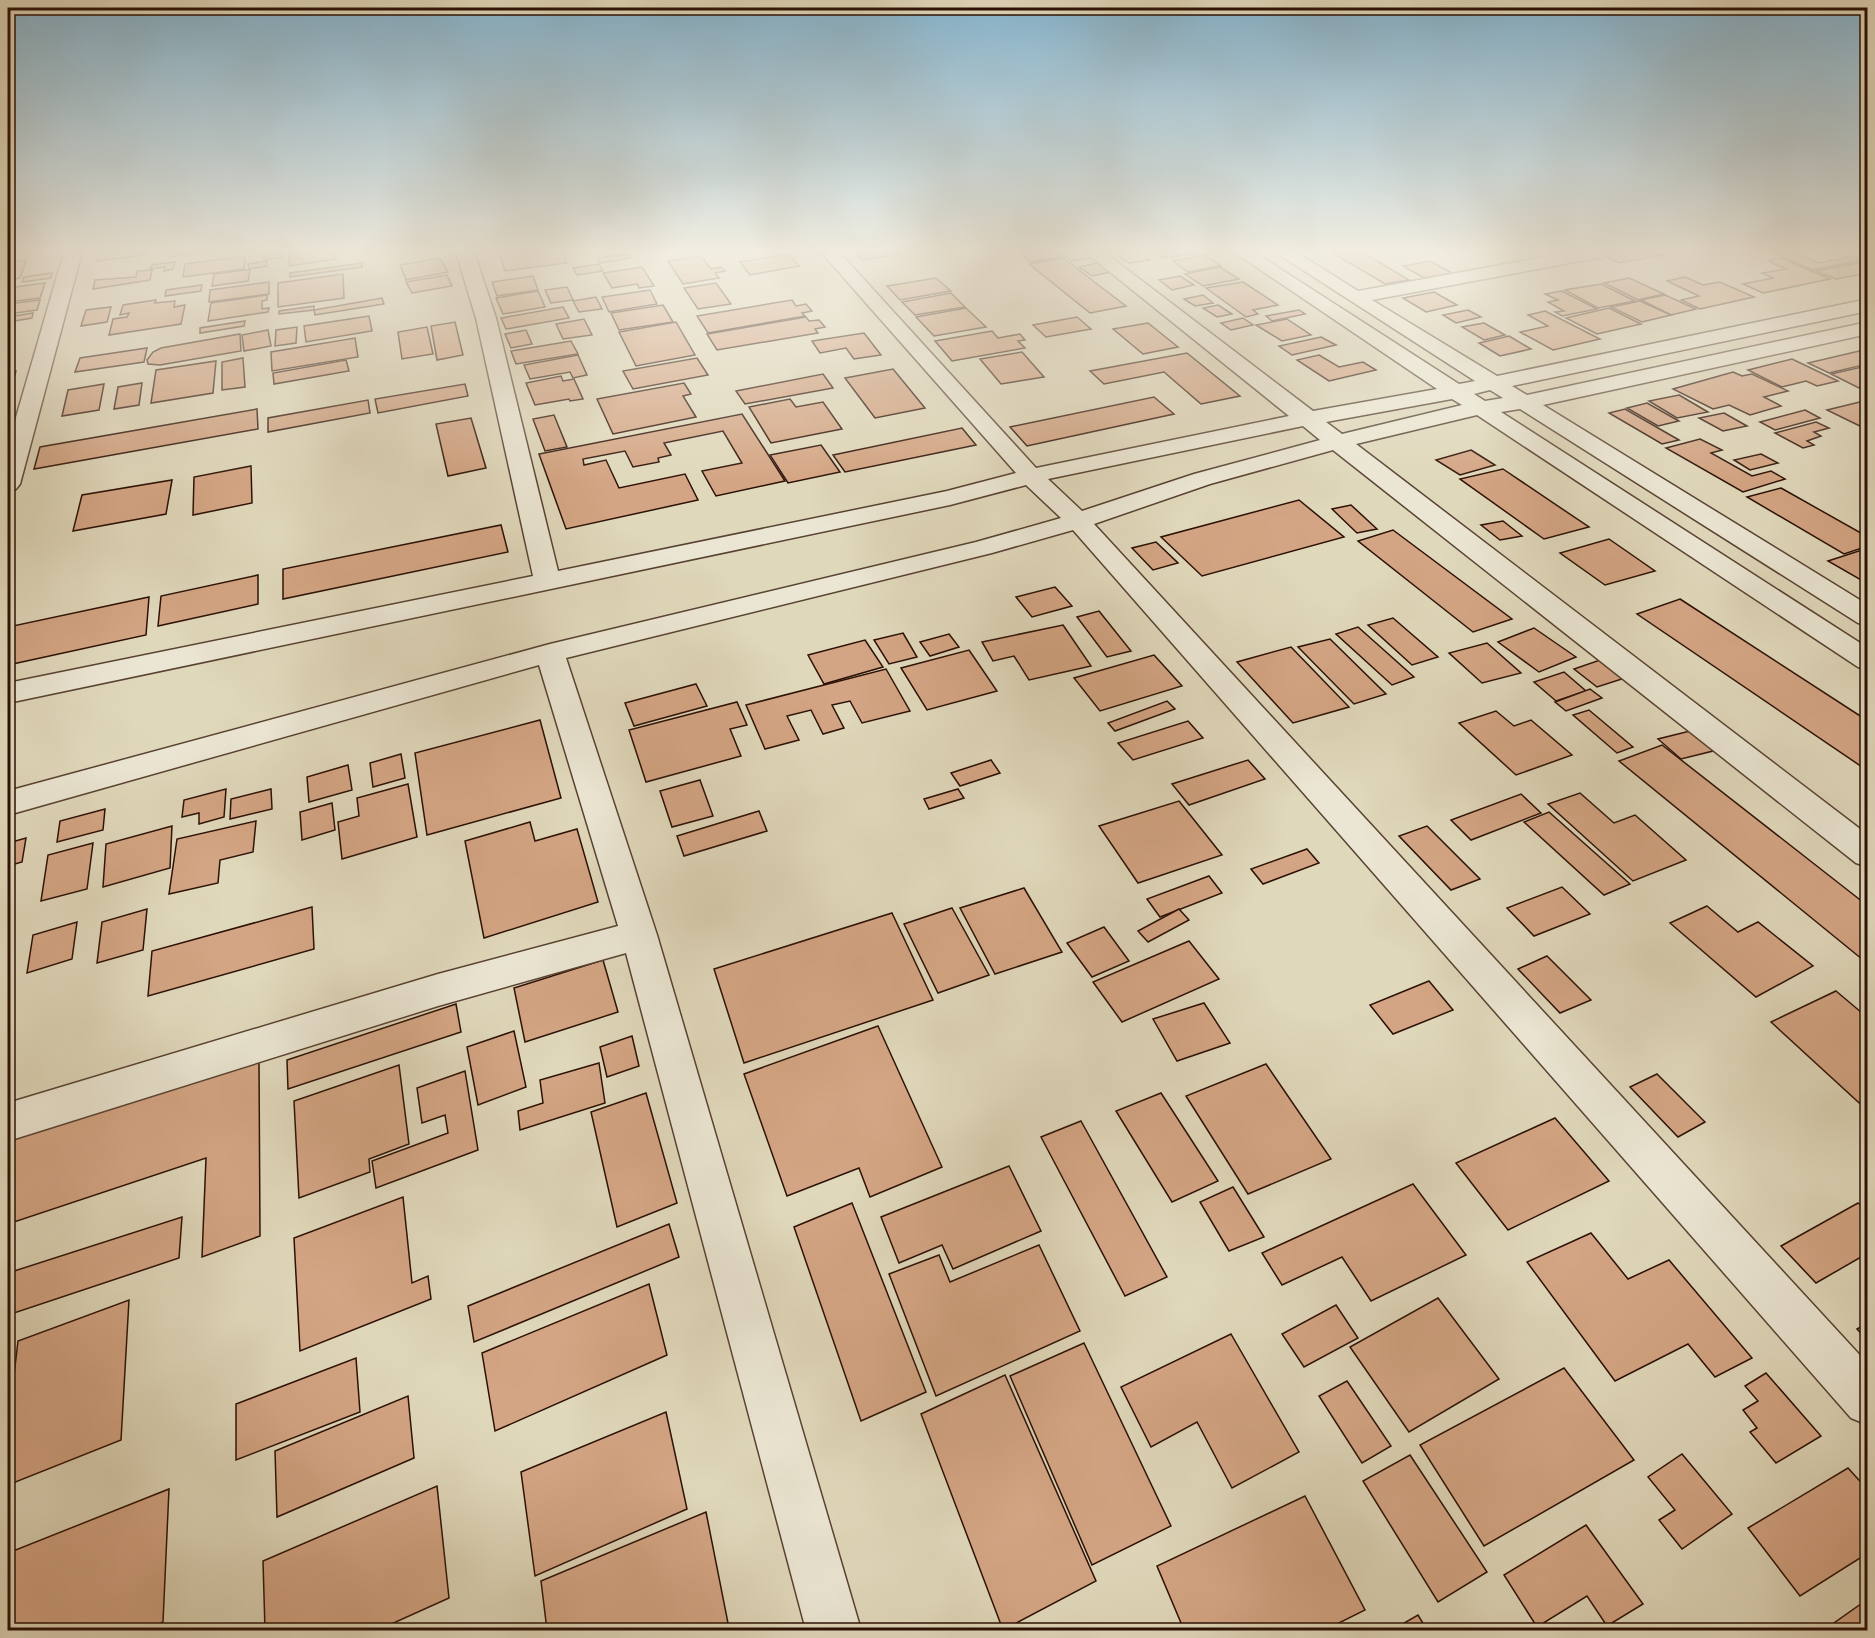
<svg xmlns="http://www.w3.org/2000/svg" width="1875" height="1638" viewBox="0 0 1875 1638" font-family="'Old Standard TT',serif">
<rect width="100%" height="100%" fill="#e0d8bb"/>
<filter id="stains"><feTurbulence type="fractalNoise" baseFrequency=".00333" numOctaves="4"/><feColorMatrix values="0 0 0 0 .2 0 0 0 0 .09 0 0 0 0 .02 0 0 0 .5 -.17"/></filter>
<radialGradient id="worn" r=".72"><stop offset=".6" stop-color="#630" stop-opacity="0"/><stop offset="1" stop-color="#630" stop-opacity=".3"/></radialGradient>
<g fill="#d4a584" stroke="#2b1005" stroke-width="1.5">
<polygon points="99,252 146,252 145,255 96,261"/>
<polygon points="172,252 203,252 171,257"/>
<polygon points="283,252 284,257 264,260 263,253"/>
<polygon points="295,252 334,252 336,259 290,266 288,253"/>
<polygon points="499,252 562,252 567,263 505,271"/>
<polygon points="855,252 897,252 899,254 862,260"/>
<polygon points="1020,252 1057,252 1063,257 1031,262"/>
<polygon points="1060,252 1084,252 1091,258 1072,261"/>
<polygon points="1126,252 1139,252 1150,260 1129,263 1116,254"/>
<polygon points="1156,252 1197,252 1198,253 1163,258"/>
<polygon points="1331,252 1362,252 1409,280 1385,284"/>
<polygon points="1618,252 1657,252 1663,255 1619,263 1603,255"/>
<polygon points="1771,252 1794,252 1819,263 1853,256 1863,260 1813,270"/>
<polygon points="629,254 631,258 600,263 598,258"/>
<polygon points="788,254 799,266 750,275 740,262"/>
<polygon points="1205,255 1221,266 1188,272 1173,261"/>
<polygon points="245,256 244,269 183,277 185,264"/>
<polygon points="701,256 711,269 721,267 725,271 715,273 719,278 683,284 668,261"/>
<polygon points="440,258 448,272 406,280 400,265"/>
<polygon points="1063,258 1126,306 1090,313 1029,264"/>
<polygon points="1781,258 1830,279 1763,293 1743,284 1773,278 1762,273 1786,269 1768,261"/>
<polygon points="26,260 20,278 8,280 8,262"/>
<polygon points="267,261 267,266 249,269 248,264"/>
<polygon points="1430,261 1452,273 1424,278 1403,266"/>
<polygon points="175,262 173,269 164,271 165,267 150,269 152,265"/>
<polygon points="1862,262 1868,264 1868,273 1836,279 1816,271"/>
<polygon points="362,263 362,267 290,277 290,273"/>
<polygon points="1098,263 1111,272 1092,276 1079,267"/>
<polygon points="599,264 603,271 577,275 573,268"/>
<polygon points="642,267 654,286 639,288 637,284 612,288 603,273"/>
<polygon points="1220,267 1239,279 1203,286 1185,274"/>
<polygon points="152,270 150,280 93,289 95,280 136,277 137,271"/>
<polygon points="246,270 250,270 248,281 212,286 214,274"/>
<polygon points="52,273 51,278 22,282 24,277"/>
<polygon points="343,274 344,298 278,307 278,283"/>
<polygon points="447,275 452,286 412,293 406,282"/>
<polygon points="533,276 538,290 497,296 492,282"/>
<polygon points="1180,276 1194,285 1172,290 1159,280"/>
<polygon points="1685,277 1703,285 1720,282 1754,297 1700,309 1681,300 1699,296 1667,281"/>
<polygon points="936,278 951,291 900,300 887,286"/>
<polygon points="1629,278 1664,294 1638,300 1604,283"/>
<polygon points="269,282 269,294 209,302 210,290"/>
<polygon points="1243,282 1278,305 1253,310 1258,314 1246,317 1206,288"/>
<polygon points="45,283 40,298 8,302 8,288"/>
<polygon points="716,283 731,304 698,309 684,288"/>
<polygon points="1601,284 1635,301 1598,308 1565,290"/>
<polygon points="202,285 201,291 165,296 166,290"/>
<polygon points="567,287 573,300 551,303 545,290"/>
<polygon points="650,290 657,304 609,312 602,297"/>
<polygon points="538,291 545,307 503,314 496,298"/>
<polygon points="1562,291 1597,309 1562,316 1555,312 1564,311 1548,302 1558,300 1545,294"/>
<polygon points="1434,292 1457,305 1426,312 1403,298"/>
<polygon points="951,293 965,307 915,315 902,302"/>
<polygon points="267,295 267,300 262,301 262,309 269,308 268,312 208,321 211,303"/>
<polygon points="1203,295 1213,303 1195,306 1184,299"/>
<polygon points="1665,295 1696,309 1671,315 1641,300"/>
<polygon points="596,297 602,309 579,312 573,301"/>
<polygon points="382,298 384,304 315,315 314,310"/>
<polygon points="40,300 37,310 8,314 8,304"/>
<polygon points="156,300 155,303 175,301 174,307 185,305 181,324 109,335 113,319 127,317 129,313 120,315 123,305"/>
<polygon points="792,300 796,306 806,304 812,311 802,313 805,316 708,333 697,316"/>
<polygon points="1640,301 1671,315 1642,322 1611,307"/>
<polygon points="663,305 673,322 619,330 611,313"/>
<polygon points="1218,305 1232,314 1217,317 1203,308"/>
<polygon points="314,306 314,310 279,314 279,311"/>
<polygon points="111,307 107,322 81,326 86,310"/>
<polygon points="563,307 569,318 506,329 501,318"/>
<polygon points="966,308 986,327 934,336 916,317"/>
<polygon points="1609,308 1641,324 1597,334 1566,318"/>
<polygon points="1299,310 1305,314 1272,321 1266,316"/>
<polygon points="1468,310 1481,317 1456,323 1443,315"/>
<polygon points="1545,311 1600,339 1553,350 1520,332 1548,326 1528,315"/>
<polygon points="33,313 32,318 8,322 8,317"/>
<polygon points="369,316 372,331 306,342 304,326"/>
<polygon points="806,317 809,321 819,320 825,327 815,329 818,333 717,350 707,334"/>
<polygon points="1077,317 1091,329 1046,337 1033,325"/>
<polygon points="1243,318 1253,325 1231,330 1221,323"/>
<polygon points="584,319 592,335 563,339 556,324"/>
<polygon points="1287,319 1311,335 1282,341 1256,325"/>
<polygon points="245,321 244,326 200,333 200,328"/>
<polygon points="455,322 463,355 437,360 431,326"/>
<polygon points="676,322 695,355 636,366 619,332"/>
<polygon points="1148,323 1178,347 1143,354 1113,329"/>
<polygon points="1484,323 1505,335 1484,340 1462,327"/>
<polygon points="297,327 296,343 275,346 276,330"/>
<polygon points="427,327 433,354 402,359 398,332"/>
<polygon points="268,330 271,346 244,351 242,335"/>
<polygon points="526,330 532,344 511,348 505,334"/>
<polygon points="992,331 998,338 1020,334 1025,340 1018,341 1025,348 952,361 935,341"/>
<polygon points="864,333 881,355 854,359 846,348 820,353 812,341"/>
<polygon points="240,334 241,351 160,365 148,364 147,360 153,352 161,348"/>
<polygon points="1509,336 1531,349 1500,356 1479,343"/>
<polygon points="1321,337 1336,345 1292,355 1279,346"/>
<polygon points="355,338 358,357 272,371 271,352"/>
<polygon points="571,341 578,354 516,364 511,351"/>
<polygon points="147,348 144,362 75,372 80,358"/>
<polygon points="1868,349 1868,364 1829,373 1808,363"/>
<polygon points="1022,352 1044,377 1001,384 980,359"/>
<polygon points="1187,353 1240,396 1201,404 1164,372 1104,384 1090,371"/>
<polygon points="578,355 587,375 573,378 570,372 530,379 524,365"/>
<polygon points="1319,355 1339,367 1363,362 1376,370 1329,381 1297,360"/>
<polygon points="243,358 245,387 222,390 222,362"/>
<polygon points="697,358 708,375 633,389 623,371"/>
<polygon points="1792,359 1838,381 1817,386 1806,381 1782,387 1748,370"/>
<polygon points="346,360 349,371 274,384 273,373"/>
<polygon points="216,361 213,393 151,403 156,370"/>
<polygon points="1862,367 1868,370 1868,386 1859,388 1831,374"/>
<polygon points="893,369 925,408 875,418 845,378"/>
<polygon points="16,371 12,387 8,388 8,372"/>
<polygon points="1733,372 1742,376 1752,374 1788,391 1764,397 1781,406 1750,415 1729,405 1713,409 1673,389"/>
<polygon points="823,374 833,388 745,404 736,391"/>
<polygon points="561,376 563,381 574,379 583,399 570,401 569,399 535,405 526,383"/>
<polygon points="142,383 139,405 114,409 118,387"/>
<polygon points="684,383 691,394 683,396 696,417 613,434 597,399"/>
<polygon points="104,384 99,410 62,416 68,390"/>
<polygon points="465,384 468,396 378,413 375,399"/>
<polygon points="1679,395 1708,412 1677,418 1649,401"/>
<polygon points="1154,397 1174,414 1027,446 1010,427"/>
<polygon points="790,399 796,407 823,402 842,429 771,443 749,407"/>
<polygon points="368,400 370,413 268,432 268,418"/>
<polygon points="1868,400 1868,430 1827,410"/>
<polygon points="1647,403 1679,421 1658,426 1627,408"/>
<polygon points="257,409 258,429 34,469 40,447"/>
<polygon points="1625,409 1679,440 1662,444 1609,413"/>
<polygon points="1805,410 1820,418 1775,430 1760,422"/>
<polygon points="1724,413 1747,426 1723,431 1699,418"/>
<polygon points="742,414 785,481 716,496 702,471 742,463 723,431 664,443 671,455 658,458 659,462 633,467 625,451 583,459 584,465 606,460 619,488 685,474 698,500 566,529 539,454"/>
<polygon points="554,415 567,447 545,451 533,419"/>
<polygon points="471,418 486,468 448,476 436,424"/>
<polygon points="1816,422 1829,428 1814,432 1821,436 1807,441 1814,445 1803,448 1775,433"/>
<polygon points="962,428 976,445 845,472 833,455"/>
<polygon points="1700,439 1722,450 1711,453 1752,476 1771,471 1785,479 1743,492 1666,448"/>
<polygon points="821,445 840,472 788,483 770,455"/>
<polygon points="1471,450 1495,465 1460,475 1436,460"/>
<polygon points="1761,454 1778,463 1750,470 1734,460"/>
<polygon points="251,466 252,503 193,515 194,477"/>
<polygon points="1503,469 1589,527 1544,539 1460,479"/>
<polygon points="172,480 166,514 73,531 82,495"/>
<polygon points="1781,488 1868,537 1868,546 1844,554 1747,497"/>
<polygon points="1299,500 1344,537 1202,576 1161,537"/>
<polygon points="1351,505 1377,529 1357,533 1332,509"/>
<polygon points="1503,521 1522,536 1500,540 1481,525"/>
<polygon points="501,525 508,552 283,599 283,569"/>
<polygon points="1393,530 1512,619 1473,632 1358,541"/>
<polygon points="1609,539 1655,571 1605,585 1560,553"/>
<polygon points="1156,542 1178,563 1153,570 1132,548"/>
<polygon points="1868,548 1868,584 1828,561"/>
<polygon points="258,575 258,604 158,626 161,596"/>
<polygon points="1055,587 1072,606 1032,617 1016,597"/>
<polygon points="149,597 146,635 8,665 8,627"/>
<polygon points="1680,599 1868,721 1868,771 1637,614"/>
<polygon points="1099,611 1131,651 1107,657 1077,617"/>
<polygon points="1393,618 1438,657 1412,665 1368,625"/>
<polygon points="1063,625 1091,666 1029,680 1014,656 993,661 982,642"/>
<polygon points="1358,627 1385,651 1414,677 1392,685 1336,634"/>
<polygon points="1534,628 1576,657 1539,672 1498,642"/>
<polygon points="903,633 917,657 889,664 874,640"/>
<polygon points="949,634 959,647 930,656 920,642"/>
<polygon points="1330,639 1386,694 1354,704 1298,647"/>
<polygon points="865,640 883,667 824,684 808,655"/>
<polygon points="1487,643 1521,673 1482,683 1449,653"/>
<polygon points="1291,647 1349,707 1293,723 1237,662"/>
<polygon points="969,650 997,691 927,710 901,668"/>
<polygon points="1154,655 1182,686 1100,711 1074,678"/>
<polygon points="1600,660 1625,678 1597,687 1574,669"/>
<polygon points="886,669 910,711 862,723 850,701 832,705 844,728 823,734 811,710 787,716 799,740 765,749 746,705"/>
<polygon points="1564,672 1586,691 1556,701 1534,682"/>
<polygon points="696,684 707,706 634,726 625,703"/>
<polygon points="1590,689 1602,698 1566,711 1555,702"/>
<polygon points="1167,701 1175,709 1115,731 1108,723"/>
<polygon points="737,702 747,725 730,729 741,756 646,782 629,730"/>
<polygon points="1589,710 1633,747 1617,753 1573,715"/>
<polygon points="1496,711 1514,726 1531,720 1572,755 1516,775 1459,723"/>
<polygon points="540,720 561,798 427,835 415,753"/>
<polygon points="1188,721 1203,738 1133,760 1118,743"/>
<polygon points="1694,730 1717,750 1681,759 1658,739"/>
<polygon points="1662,745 1868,906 1868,964 1619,761"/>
<polygon points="401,754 405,778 373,787 370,763"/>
<polygon points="991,760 1000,773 960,786 951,773"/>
<polygon points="1248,760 1265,779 1189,805 1172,784"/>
<polygon points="348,765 352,790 309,802 307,777"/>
<polygon points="700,780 713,816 672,827 660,791"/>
<polygon points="408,784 417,837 342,859 338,822 359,816 357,798"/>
<polygon points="226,789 224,817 199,824 199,813 182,817 184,800"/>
<polygon points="271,789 272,809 230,819 231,799"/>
<polygon points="958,789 964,798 929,809 924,799"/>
<polygon points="1580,793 1614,823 1635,815 1686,860 1633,881 1548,804"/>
<polygon points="1521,794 1541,813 1471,840 1451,820"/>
<polygon points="1179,801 1222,855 1138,883 1099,826"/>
<polygon points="332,803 335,830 302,840 300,812"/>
<polygon points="105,809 103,830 57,842 60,821"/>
<polygon points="759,811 767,831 684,856 677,836"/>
<polygon points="1549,812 1630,884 1604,895 1524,822"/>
<polygon points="256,821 253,852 220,860 218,883 169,894 177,839"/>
<polygon points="530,822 535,841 577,829 598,902 484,938 465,841"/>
<polygon points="172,826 170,868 103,887 106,844"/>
<polygon points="1427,826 1480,879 1451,890 1399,836"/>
<polygon points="26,838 22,862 8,866 8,843"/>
<polygon points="93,843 87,889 41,901 48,855"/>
<polygon points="1307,849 1319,863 1263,884 1251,869"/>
<polygon points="1209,876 1222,893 1160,917 1147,899"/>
<polygon points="1562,887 1590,914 1534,936 1507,908"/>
<polygon points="1024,888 1062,952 995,974 960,908"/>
<polygon points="1707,906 1738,932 1758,922 1813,966 1756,997 1670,923"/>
<polygon points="312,907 314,949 148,996 152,951"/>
<polygon points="952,908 989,975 938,993 904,924"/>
<polygon points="147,909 143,950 97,963 102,922"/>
<polygon points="1179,909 1189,920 1148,942 1138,931"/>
<polygon points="892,913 933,1000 744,1063 714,969"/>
<polygon points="77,922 72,959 27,973 33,935"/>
<polygon points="1104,927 1129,961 1092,977 1067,943"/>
<polygon points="1189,941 1219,979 1122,1022 1093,982"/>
<polygon points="1547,956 1591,1000 1560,1013 1518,969"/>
<polygon points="603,960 618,1012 525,1042 514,988"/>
<polygon points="1429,981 1453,1010 1393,1034 1370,1005"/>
<polygon points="1836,991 1868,1018 1868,1111 1771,1022"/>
<polygon points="1204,1003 1230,1043 1177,1061 1153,1019"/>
<polygon points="456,1004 461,1032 288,1089 287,1060"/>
<polygon points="878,1026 942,1167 870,1197 859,1168 787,1196 744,1074"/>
<polygon points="514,1031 526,1087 478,1105 467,1047"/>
<polygon points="632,1036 639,1066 607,1077 600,1047"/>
<polygon points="259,1062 260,1236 202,1257 206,1158 8,1224 8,1140"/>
<polygon points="599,1063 605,1103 520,1130 518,1111 543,1103 540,1080"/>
<polygon points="1266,1064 1331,1159 1248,1194 1186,1096"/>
<polygon points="399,1065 409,1144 369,1159 370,1172 299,1198 294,1101"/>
<polygon points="465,1071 478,1150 376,1188 372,1161 448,1133 445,1115 422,1123 417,1088"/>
<polygon points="1657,1074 1705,1122 1678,1137 1630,1087"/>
<polygon points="646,1093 677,1203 617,1227 591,1112"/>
<polygon points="1161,1093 1218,1181 1172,1202 1116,1111"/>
<polygon points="1555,1118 1609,1181 1508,1230 1456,1163"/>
<polygon points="1081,1121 1167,1277 1125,1296 1041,1137"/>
<polygon points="1009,1166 1041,1231 953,1269 942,1245 899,1263 881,1217"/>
<polygon points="1413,1184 1466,1255 1371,1301 1342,1257 1282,1285 1262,1253"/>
<polygon points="1233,1187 1264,1237 1229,1251 1200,1202"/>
<polygon points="403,1197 412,1283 428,1276 431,1299 300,1351 294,1238"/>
<polygon points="852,1203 926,1392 861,1421 794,1227"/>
<polygon points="1858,1203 1868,1211 1868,1253 1816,1283 1781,1246"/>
<polygon points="182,1217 179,1258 8,1315 8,1273"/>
<polygon points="669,1224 679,1257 474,1342 468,1306"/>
<polygon points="1591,1233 1628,1279 1669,1260 1752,1358 1715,1377 1688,1344 1615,1381 1527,1262"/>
<polygon points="1039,1245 1080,1331 936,1396 889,1274 939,1255 950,1282"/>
<polygon points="649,1284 667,1355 495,1431 482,1353"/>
<polygon points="1438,1298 1499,1379 1409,1432 1350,1347"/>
<polygon points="129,1300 121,1440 8,1485 8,1426 18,1341"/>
<polygon points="1336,1305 1358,1338 1304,1367 1282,1334"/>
<polygon points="1868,1323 1868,1341 1857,1329"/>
<polygon points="1231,1334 1299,1452 1232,1488 1197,1422 1151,1447 1121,1387"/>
<polygon points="1084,1343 1171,1526 1092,1565 1010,1376"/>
<polygon points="356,1358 360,1412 236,1460 236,1404"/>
<polygon points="1564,1368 1634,1460 1484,1546 1420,1445"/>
<polygon points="1766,1373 1821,1436 1776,1463 1750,1432 1757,1428 1743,1410 1758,1401 1745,1386"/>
<polygon points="1005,1375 1096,1581 1003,1630 921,1414"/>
<polygon points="1347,1381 1391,1446 1362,1463 1319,1396"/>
<polygon points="408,1396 414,1458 277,1517 275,1451"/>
<polygon points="666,1412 687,1509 535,1576 521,1472"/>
<polygon points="1682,1454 1732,1514 1682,1549 1659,1520 1675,1510 1648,1477"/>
<polygon points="1410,1455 1487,1572 1438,1602 1363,1481"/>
<polygon points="1848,1468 1868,1490 1868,1553 1800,1596 1748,1528"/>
<polygon points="437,1486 449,1598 378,1630 265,1630 263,1561"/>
<polygon points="169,1489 163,1622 144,1630 8,1630 8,1553"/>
<polygon points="1305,1496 1365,1610 1325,1630 1184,1630 1157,1566"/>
<polygon points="706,1512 728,1623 712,1630 547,1630 541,1581"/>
<polygon points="1586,1525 1643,1604 1607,1626 1587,1596 1537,1627 1504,1575"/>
<polygon points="1868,1599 1868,1630 1824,1630"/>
<polygon points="1418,1615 1427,1630 1392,1630"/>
</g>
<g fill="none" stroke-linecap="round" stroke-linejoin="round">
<defs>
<g id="minor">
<polygon points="64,252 82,252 20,484 16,489 8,491 8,445"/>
<path d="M 456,252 L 474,252 L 496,318 L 558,571 L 947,491 L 1016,473 L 821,252 L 839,252 L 1036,468 L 1289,416 L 1085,252 L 1104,252 L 1313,411 L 1437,389 L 1234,252 L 1254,252 L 1459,384 L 1475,381 L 1275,252 L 1296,252 L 1358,291 L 1572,252 L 1610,252 L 1602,257 L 1372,300 L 1497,376 L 1868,299 L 1868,311 L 1512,386 L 1527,395 L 1868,322 L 1868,334 L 1543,405 L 1868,605 L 1868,625 L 1858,623 L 1520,409 L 1501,412 L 1868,648 L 1868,670 L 1858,667 L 1477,415 L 1356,444 L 1868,835 L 1868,867 L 1856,863 L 1333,450 L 1210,484 L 1094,524 L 1868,1364 L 1868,1425 L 1851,1418 L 1073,530 L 992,553 L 566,658 L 657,935 L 861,1630 L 806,1630 L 626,953 L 438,1006 L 8,1141 L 8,1103 L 438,974 L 618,926 L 539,665 L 8,815 L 8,791 L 550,644 L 976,542 L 1061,518 L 1026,485 L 950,505 L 8,703 L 8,683 L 533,576 L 476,318 ZM 1490,390 L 1503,398 L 1485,401 L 1474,394 ZM 1452,399 L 1462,405 L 1342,434 L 1326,422 ZM 1303,426 L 1320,440 L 1194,474 L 1082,511 L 1048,479 Z"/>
</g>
</defs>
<use href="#minor" stroke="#584232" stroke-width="3"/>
<use href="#minor" fill="#ebe6d3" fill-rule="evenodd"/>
</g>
<linearGradient id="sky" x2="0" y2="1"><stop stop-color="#86b6d1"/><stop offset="0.52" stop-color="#f1ede0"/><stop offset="1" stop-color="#f1ede0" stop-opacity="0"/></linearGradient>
<rect width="1875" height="482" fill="url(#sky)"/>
<rect width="1875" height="1638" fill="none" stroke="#e0d8bb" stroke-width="30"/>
<rect x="9" y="9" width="1857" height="1620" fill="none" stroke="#2b1005" stroke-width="3"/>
<rect x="15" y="15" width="1845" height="1608" fill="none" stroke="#2b1005" stroke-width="1.5"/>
<rect width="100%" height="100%" filter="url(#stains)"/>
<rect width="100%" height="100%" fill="url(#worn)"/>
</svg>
